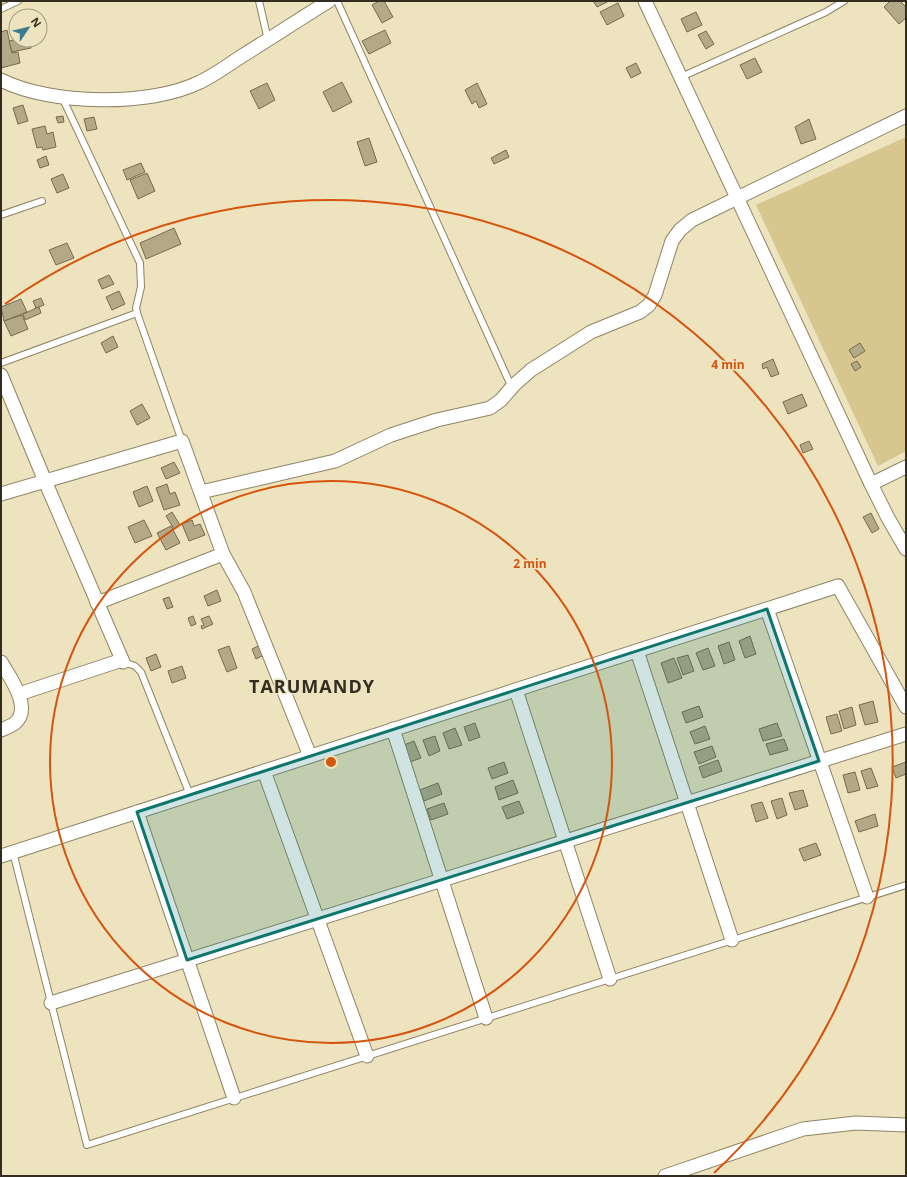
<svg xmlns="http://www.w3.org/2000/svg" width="907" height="1177" viewBox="0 0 907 1177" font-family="'Open Sans',sans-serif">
<rect width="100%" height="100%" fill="#ede3bf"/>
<polygon fill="#d7c68d" points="906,137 906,451 878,466 756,205"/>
<g fill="#b3a987" stroke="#766c4c">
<polygon points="379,1 384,1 393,17 382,23 372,5"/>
<polygon points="593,1 609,1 597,7"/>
<polygon points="890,1 900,1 906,7 906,18 899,24 884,7"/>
<polygon points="618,3 624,16 607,25 600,12"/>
<polygon points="696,12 702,25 687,32 681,19"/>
<polygon points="16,26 16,36 13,37 11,27"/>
<polygon points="7,30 12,53 18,52 20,63 1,68 1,32"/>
<polygon points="385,30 391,43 369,54 362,41"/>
<polygon points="706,31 714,44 706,49 698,35"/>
<polygon points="16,40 29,40 31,48 12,52 9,41"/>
<polygon points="755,58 762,72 747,79 740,65"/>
<polygon points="636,63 641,73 631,78 626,68"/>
<polygon points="342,82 352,102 333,112 323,92"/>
<polygon points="267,83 275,100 259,109 250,91"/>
<polygon points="477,83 487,104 479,108 476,101 472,104 465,90"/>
<polygon points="23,105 28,121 18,124 13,108"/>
<polygon points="63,116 64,122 58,123 56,117"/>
<polygon points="94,117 97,129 87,131 84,119"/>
<polygon points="809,119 816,139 801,144 795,127"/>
<polygon points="45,126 47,134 53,132 56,147 43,150 42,147 37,148 32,129"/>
<polygon points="369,138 377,162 365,166 357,142"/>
<polygon points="506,150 509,157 494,164 491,158"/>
<polygon points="46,156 49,165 40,168 37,160"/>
<polygon points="141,163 145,172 127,180 123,170"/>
<polygon points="147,173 155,191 138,199 130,180"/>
<polygon points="63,174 69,188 57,193 51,179"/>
<polygon points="174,228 181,244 146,259 140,243"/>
<polygon points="67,243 74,258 56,265 49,250"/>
<polygon points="109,275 114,284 102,289 98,280"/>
<polygon points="119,291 125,304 112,310 106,297"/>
<polygon points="41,298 44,305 36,308 33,301"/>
<polygon points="21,299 27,312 4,321 1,307"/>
<polygon points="39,307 41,313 25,320 23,314"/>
<polygon points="22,315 28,329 11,336 4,321"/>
<polygon points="113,336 118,347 106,353 101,343"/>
<polygon points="860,343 865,351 854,358 849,350"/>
<polygon points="773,359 779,374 771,377 767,367 763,369 762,364"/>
<polygon points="857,361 861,367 855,371 851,364"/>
<polygon points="802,394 807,406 788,414 783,402"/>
<polygon points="142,404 150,418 137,425 130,411"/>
<polygon points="809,441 813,449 803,453 800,445"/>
<polygon points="174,462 180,473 166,479 161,468"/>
<polygon points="167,484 170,494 175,492 180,505 164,510 156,488"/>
<polygon points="147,486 153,501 139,507 133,492"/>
<polygon points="172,512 180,525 174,529 166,516"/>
<polygon points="871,513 879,529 872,533 863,517"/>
<polygon points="144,520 152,536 135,543 128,527"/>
<polygon points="192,520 194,526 200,524 205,535 189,541 182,524"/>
<polygon points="171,526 180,543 166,550 157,533"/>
<polygon points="217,590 221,601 208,606 204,596"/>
<polygon points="169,597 173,607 167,609 163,599"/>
<polygon points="193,616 196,624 191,626 188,618"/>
<polygon points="209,616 213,624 202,629 201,626 204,625 201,619"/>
<polygon points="750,636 756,654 745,658 739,641"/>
<polygon points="729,642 735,660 724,664 718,646"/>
<polygon points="260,645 264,655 256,659 252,649"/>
<polygon points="229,646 237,668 227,672 218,650"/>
<polygon points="708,648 715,666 703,670 696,653"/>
<polygon points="156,654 161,667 151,671 146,658"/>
<polygon points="688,655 694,671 683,675 677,658"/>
<polygon points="674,658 682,678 668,683 661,663"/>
<polygon points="182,666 186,678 172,683 168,671"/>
<polygon points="873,701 878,722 865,725 859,705"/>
<polygon points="699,706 703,717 686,723 682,712"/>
<polygon points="852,707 856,725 844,729 839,711"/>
<polygon points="837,714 842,731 831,734 826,717"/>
<polygon points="475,723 480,737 469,741 464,727"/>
<polygon points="777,723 782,736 763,741 759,729"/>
<polygon points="705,726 710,739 695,744 690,732"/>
<polygon points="455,728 462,745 449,749 443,733"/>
<polygon points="435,736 440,751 429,756 423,740"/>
<polygon points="784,739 788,750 770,755 766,744"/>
<polygon points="414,741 421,758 410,762 404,745"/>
<polygon points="712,746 716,757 699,764 694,752"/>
<polygon points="718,760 722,771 703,778 699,767"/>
<polygon points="504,762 508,773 492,779 488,768"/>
<polygon points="906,762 906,774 896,778 892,767"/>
<polygon points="871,768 878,786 867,789 861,771"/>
<polygon points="855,772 860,790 848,793 843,775"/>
<polygon points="513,780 518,793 499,800 495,787"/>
<polygon points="438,783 442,794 424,801 420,790"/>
<polygon points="803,790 808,806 795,810 789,793"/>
<polygon points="782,798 787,815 777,819 771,801"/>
<polygon points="519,801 524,813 507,819 502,807"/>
<polygon points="762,802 768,818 756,822 751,805"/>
<polygon points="444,803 448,814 431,820 427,809"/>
<polygon points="875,814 878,826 859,832 855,821"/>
<polygon points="816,843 821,855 804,861 799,849"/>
</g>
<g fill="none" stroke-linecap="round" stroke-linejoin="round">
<defs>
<g id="lane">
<polyline points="259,1 268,40"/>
<polyline points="337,1 512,388"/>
<polyline points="1,9 18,1"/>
<polyline points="681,77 826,12 844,1"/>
<polyline points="62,97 140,263 141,287 136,308 137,313 182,441"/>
<polyline points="1,215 42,201"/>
<polyline points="1,363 137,313"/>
<polyline points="123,662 135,666 141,672 190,795"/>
<polyline points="13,852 87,1145 906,885"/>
</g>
<g id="street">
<polyline points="645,1 871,484 888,518 906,549"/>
<path d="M 1,80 C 50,105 150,107 200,82 C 215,75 228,65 242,56 C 271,38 300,19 329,1"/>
<polyline points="1,375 45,481 123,662"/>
<polyline points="871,484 906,467"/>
<polyline points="201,492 335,461 391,435 437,420 490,408 501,400 514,385 531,370 591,332 640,312 649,305 655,295 672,241 680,230 692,220 906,116"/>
<polyline points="1,494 182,441 223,554 244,592 310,756"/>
<polyline points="97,603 223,554"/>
<polyline points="767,609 867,897"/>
<polyline points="637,651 732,940"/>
<path d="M 1,662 C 9,676 33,708 15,723 C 11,726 6,728 1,730"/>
<polyline points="516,690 610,979"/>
<polyline points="19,694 122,660"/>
<polyline points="393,729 486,1018"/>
<polyline points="264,771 367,1056"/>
<polyline points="137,812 234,1098"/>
<polyline points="1,856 838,586 906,707"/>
<polyline points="51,1003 906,734"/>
<polyline points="665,1176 803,1129 856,1123 906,1125"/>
</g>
</defs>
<use href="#lane" stroke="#8e8463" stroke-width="8"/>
<use href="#street" stroke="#8e8463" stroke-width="15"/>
<use href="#lane" stroke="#fff" stroke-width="6"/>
<use href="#street" stroke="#fff" stroke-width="13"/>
</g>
<path fill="#0f766e" fill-opacity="0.2" stroke="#0f766e" stroke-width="3" stroke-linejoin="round" d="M 767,609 L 819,761 L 187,960 L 137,812 Z"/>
<g fill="none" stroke="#d6550e" stroke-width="2">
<circle cx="331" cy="762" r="281"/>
<path d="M5 304A562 562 0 0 1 714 1173"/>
</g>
<g text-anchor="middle" stroke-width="3" stroke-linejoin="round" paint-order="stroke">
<g font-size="18" font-weight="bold" letter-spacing="1" fill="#322d20" stroke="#ede3bf">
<text x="312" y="693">TARUMANDY</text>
</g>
</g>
<circle cx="331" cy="762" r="6" fill="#d6550e" stroke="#ede3bf" stroke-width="2"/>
<g font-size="12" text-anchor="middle" font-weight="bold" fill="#d6550e" stroke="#ede3bf" stroke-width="3" stroke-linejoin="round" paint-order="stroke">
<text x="728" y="369">4 min</text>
<text x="530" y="568">2 min</text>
</g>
<rect width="907" height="1177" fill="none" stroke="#322d20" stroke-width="4"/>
<g transform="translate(28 28) rotate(55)"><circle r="19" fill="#ede3bf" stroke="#a29a7f"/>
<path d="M0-3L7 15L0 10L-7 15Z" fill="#3c7c90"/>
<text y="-6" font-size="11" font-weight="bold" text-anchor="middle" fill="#322d20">N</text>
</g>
</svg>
